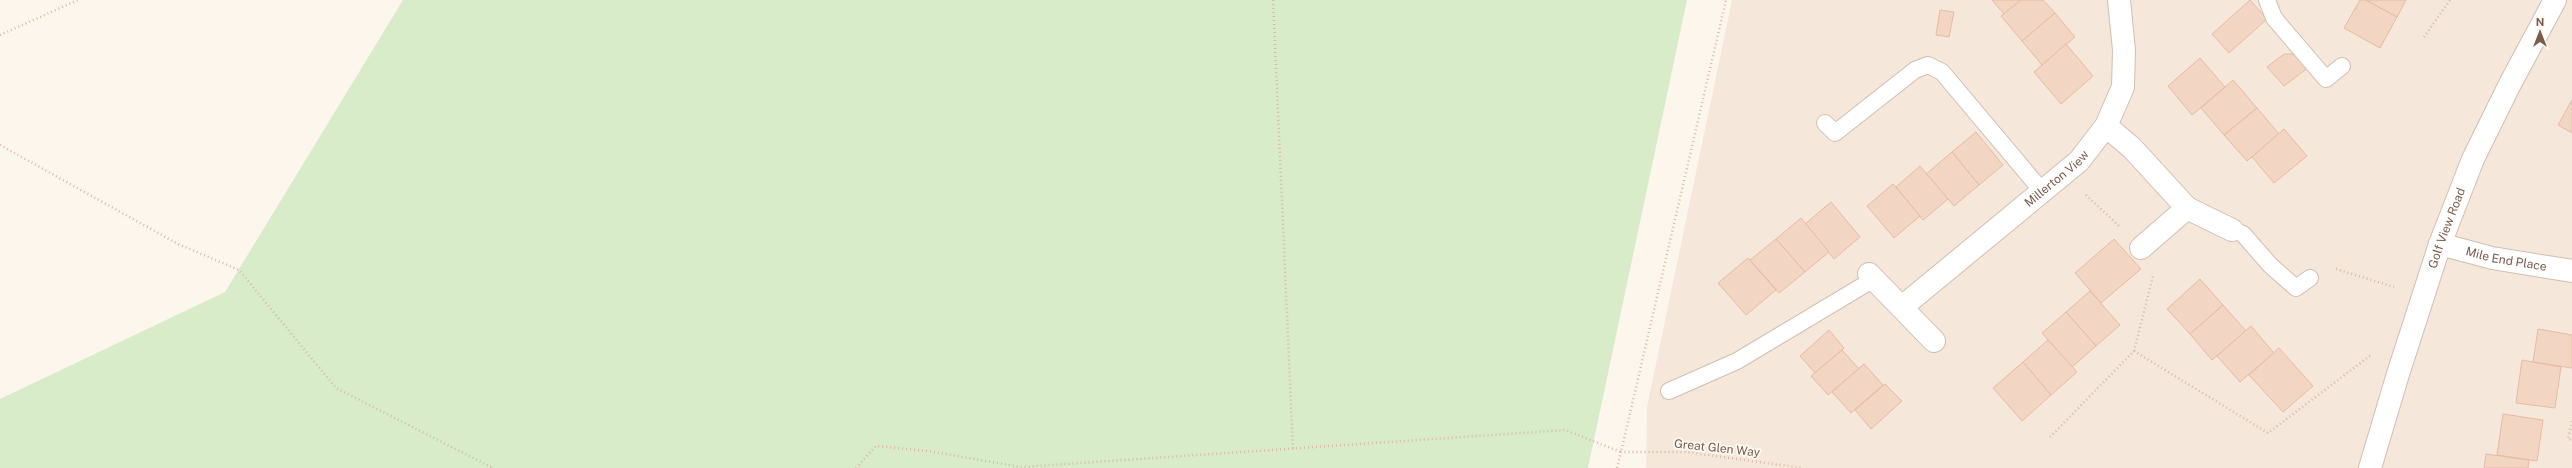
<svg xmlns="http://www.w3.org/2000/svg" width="2572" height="468" viewBox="0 0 2572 468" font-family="'Public Sans',sans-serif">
<rect width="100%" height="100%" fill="#fdf6ec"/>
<polygon fill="#f5e8da" points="1732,0 2572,0 2572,468 1646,468 1647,407"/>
<polygon fill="#d8ecc9" points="403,0 1687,0 1588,468 0,468 0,399 225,292"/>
<g fill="#f3d5c3" stroke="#e6bba3">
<polygon points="1992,0 2021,0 2004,14"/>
<polygon points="2021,0 2043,0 2055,13 2022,41 2001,16"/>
<polygon points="2250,0 2267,19 2229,53 2212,34"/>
<polygon points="2360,0 2366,0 2397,17 2380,48 2344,28"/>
<polygon points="2366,0 2406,0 2397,17"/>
<polygon points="1940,10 1954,12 1949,37 1936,35"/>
<polygon points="2055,13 2075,37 2042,65 2022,41"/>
<polygon points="2066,44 2093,76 2061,104 2034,72"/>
<polygon points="2284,54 2296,54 2309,67 2284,86 2267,67"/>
<polygon points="2200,58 2225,87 2192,115 2168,86"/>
<polygon points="2233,80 2257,108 2224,135 2201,108"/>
<polygon points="2572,100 2572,133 2558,125"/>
<polygon points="2257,108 2279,134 2247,161 2224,135"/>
<polygon points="2284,129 2307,156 2274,183 2252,157"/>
<polygon points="1976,132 2003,165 1979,185 1952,152"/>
<polygon points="1952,152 1979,185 1954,206 1926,174"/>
<polygon points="1920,166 1948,199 1923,220 1896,187"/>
<polygon points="1893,184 1920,216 1894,238 1867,206"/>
<polygon points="1831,202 1860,237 1834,259 1805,224"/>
<polygon points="1801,218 1829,252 1805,272 1776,239"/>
<polygon points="1776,239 1805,272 1779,293 1750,260"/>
<polygon points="2114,239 2141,269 2101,303 2075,273"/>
<polygon points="1748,258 1776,290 1746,315 1718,283"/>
<polygon points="2200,279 2223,305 2190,334 2167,309"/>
<polygon points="2090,291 2120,325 2096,346 2066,312"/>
<polygon points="2223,305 2246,331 2212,360 2190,334"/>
<polygon points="2066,312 2096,346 2072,367 2042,333"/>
<polygon points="2251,326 2274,353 2240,382 2217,356"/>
<polygon points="2538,329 2572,335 2572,368 2533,362"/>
<polygon points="1829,330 1844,348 1815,373 1800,356"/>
<polygon points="2048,340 2077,372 2051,395 2023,362"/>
<polygon points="2279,348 2313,386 2283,412 2249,375"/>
<polygon points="1842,350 1859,369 1828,395 1811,376"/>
<polygon points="2522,360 2561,367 2555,408 2516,403"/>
<polygon points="2023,362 2051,395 2022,421 1993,388"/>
<polygon points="1864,364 1883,385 1851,413 1832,392"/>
<polygon points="1885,384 1902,401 1871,429 1855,410"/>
<polygon points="2503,414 2543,420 2537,461 2497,455"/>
<polygon points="2486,454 2529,460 2528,468 2484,468"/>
</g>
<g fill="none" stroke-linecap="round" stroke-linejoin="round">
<defs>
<g id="lane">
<polyline points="2267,0 2274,18 2326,79 2342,66"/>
<polyline points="1825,123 1835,133 1915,70 1928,65 1942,72 2042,191"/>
<polyline points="2232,230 2243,234 2270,265 2296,288 2310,278"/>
<polyline points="1669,391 1737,361 1874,279"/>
</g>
<g id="street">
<polyline points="2106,126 2132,148 2187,208 2141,248"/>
<polyline points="2187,208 2232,230"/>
<path id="s1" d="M 2440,244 L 2492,258 L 2572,271"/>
<polyline points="1869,274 1934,341"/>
<path id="s2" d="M 1902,307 L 2079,161 L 2106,126 L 2123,87 L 2124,50 L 2119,0"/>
<path id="s3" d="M 2370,468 L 2398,374 L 2440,244 L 2473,159 L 2510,84 L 2555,0"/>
</g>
</defs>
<use href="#lane" stroke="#d1beb0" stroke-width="18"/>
<use href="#street" stroke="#d1beb0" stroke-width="24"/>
<g stroke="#d9b8a5" stroke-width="2.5" stroke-dasharray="1 3" stroke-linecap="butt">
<polyline points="1273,0 1293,449"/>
<polyline points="0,35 78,0"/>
<polyline points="2424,37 2450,0"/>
<polyline points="0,145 178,244 239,270 336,388 493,468"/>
<polyline points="2086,195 2120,227"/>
<polyline points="2336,269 2394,287"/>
<polyline points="2134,351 2268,433 2371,355"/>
<polyline points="2572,421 2568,439 2572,440"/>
<polyline points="2050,437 2134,351 2153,276"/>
<polyline points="856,468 876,446 928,451 1021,467 1565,430 1621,452 1726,0"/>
<polyline points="1617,468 1621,452 1686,452 1803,468"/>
</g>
<use href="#lane" stroke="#fff" stroke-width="16"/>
<use href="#street" stroke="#fff" stroke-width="22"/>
</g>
<g text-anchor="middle" stroke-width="3.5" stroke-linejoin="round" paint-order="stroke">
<g font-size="12" fill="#7a5c4d" stroke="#fffaf3">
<text dy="4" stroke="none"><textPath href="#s2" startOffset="201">Millerton View</textPath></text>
<text dy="4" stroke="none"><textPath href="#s3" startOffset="252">Golf View Road</textPath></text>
<text dy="4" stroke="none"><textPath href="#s1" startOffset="68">Mile End Place</textPath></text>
<text transform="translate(1717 448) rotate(6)" y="4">Great Glen Way</text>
</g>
</g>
<g transform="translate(2540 32)" stroke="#fffaf3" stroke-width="3" paint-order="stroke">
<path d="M0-3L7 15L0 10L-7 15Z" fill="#7a5c4d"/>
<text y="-6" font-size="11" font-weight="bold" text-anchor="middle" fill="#7a5c4d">N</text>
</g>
</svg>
